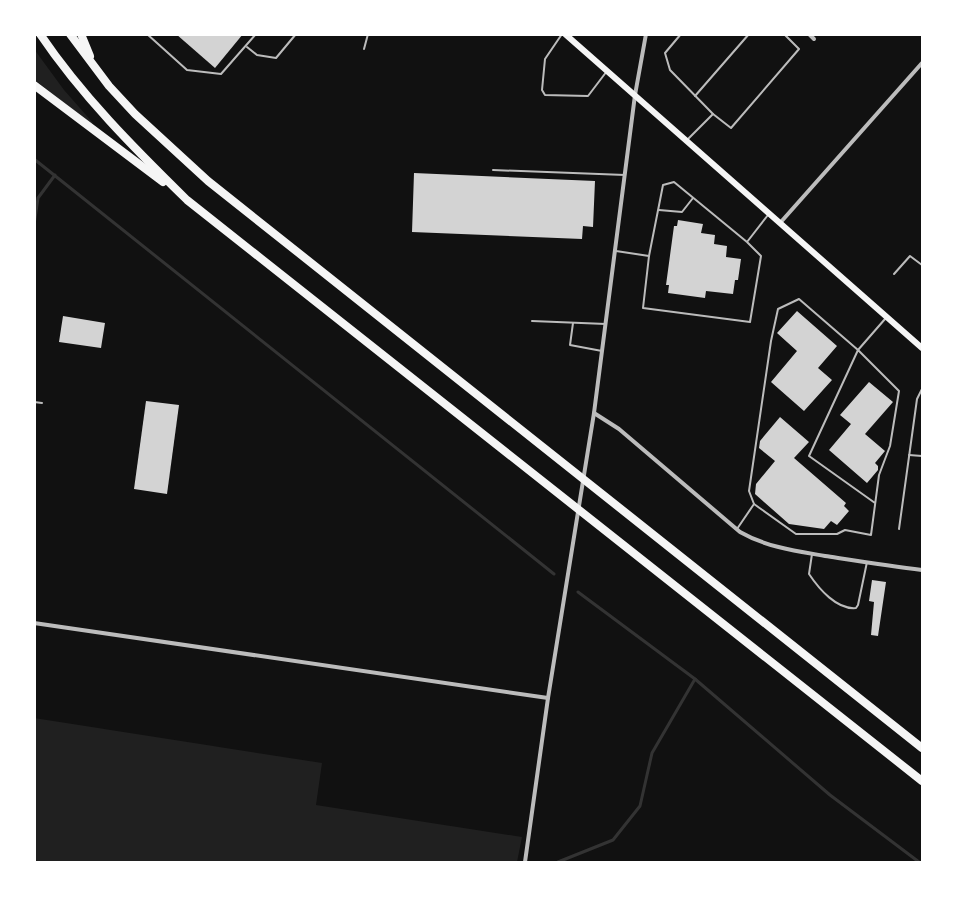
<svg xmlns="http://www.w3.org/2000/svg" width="957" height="897" viewBox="0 0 957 897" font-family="'Public Sans',sans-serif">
<rect width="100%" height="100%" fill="#111"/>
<g fill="#202020">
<polygon points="34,49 64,90 93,123 91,124 35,80"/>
<polygon points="34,718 322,763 316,805 522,837 517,862 35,862"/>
</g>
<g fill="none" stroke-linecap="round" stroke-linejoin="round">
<g stroke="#333" stroke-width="3">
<polyline points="34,159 554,574"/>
<polyline points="34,225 38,198 55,175"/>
<polyline points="578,592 695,679 830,795 919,862"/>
<polyline points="558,862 613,840 640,806 652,753 695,679"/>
</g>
</g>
<g fill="#d3d3d3">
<polygon points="176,34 243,34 215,68"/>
<polygon points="414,173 595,181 593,227 583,226 582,239 412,232"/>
<polygon points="678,220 703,224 701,233 715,235 714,244 727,246 726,257 741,259 738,280 735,280 733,294 706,291 705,298 668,293 669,285 666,285 674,226 677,226"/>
<polygon points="797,311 837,346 818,368 832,380 804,411 771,382 797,351 777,333"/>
<polygon points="63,316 105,323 101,348 59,342"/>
<polygon points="869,382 893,402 865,434 885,451 875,463 878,466 878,470 867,483 829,450 851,424 840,415"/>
<polygon points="146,401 179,405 167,494 134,489"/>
<polygon points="780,417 809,442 794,458 846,503 844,506 849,511 837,525 831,521 824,529 789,524 755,494 756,484 775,461 759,448 760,441"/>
<polygon points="872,580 886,582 878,636 871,635 874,602 869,601"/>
</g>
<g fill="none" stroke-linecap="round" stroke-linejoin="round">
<g stroke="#bcbcbc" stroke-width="2">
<polyline points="147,34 187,70 221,74 256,34"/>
<polyline points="562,34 545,59 542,90 545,95 588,96 607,71"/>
<polyline points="681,34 665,53 670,70 713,114"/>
<polyline points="247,47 257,55 276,58 296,34"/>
<polyline points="364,49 368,34"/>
<polyline points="695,96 749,34"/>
<polyline points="688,139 713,114 731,128 799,49 784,34"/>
<polyline points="493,170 625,175"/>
<polyline points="659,210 682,212 693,198"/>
<polyline points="747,242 674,182 663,185 649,256 643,308 750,322 761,256 747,242 768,215"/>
<polyline points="616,251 649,256"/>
<polyline points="894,274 910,256 922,265"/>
<polyline points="532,321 606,324"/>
<polyline points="573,323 570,345 602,351"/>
<polyline points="34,402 42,403"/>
<polyline points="909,455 922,456"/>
<polyline points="754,504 796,534 837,534 845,530 871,535 879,475 890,446 899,391 858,350 809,456 875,503"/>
<polyline points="737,529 754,504 749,491 771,341 778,309 799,299 858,350 885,319"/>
<polyline points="899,529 917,399 922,389"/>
<path d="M 812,554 L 809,574 C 819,589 837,610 856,608 L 858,605 L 867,562"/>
</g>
<g stroke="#bcbcbc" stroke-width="4">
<polyline points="809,34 814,39"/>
<polyline points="780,223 922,63"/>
<path d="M 594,413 L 619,429 L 740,532 C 766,547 796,551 825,556 C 858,561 890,566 922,570"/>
<polyline points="34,623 548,698"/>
<polyline points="525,862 548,698 594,413 635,95 646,34"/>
</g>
<polyline stroke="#f5f5f5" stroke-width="6" points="565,34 922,348"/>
<g stroke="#f5f5f5" stroke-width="8">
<path d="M 40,34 C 82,96 134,148 187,200 L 922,781"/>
<polyline points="70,34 109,86 135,114 208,181 922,748"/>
<polyline points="81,34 90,56"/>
<polyline points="34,85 163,182"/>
</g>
</g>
<rect width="957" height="897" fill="none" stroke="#ffffff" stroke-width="72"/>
</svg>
